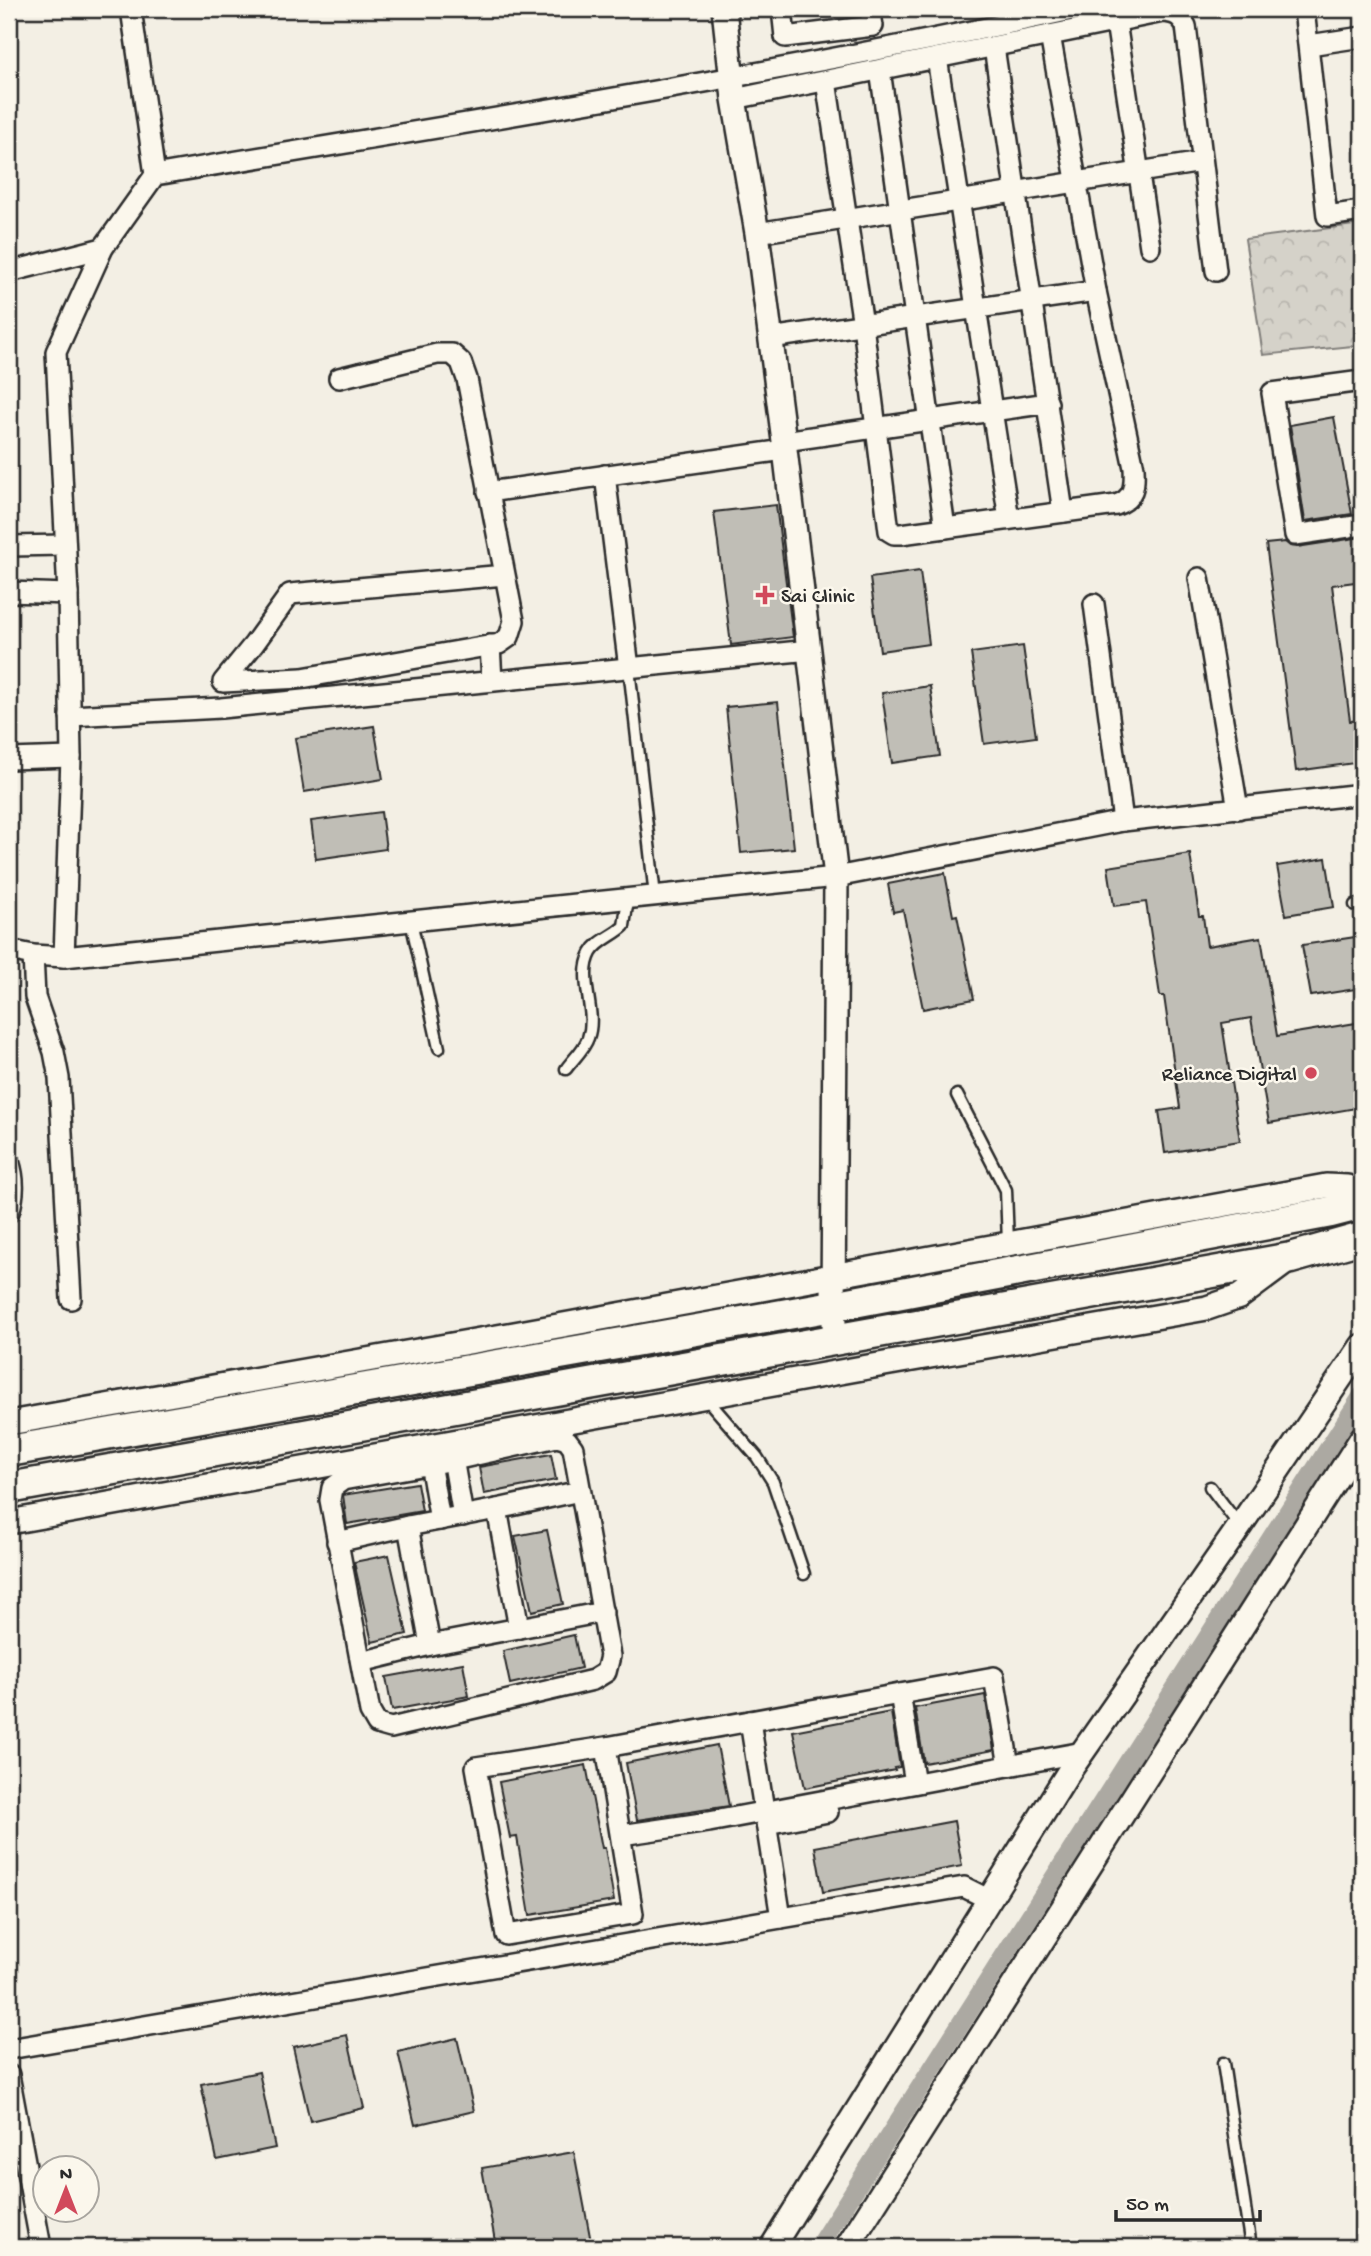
<svg xmlns="http://www.w3.org/2000/svg" width="1371" height="2256" viewBox="0 0 1371 2256" font-family="'Gochi Hand',sans-serif">
<defs>
<pattern id="park-crowns" width="20" height="18" patternUnits="userSpaceOnUse" patternTransform="scale(1.75)"><rect width="20" height="18" fill="#d5d2c9"/><path d="M2 6a3 3 0 1 1 6 0M12 15a3 3 0 1 1 6 0" fill="none" stroke="#b7b4ad"/></pattern>
</defs>
<rect width="100%" height="100%" fill="#f3efe4"/>
<filter id="ink" filterUnits="userSpaceOnUse"><feTurbulence type="fractalNoise" baseFrequency=".0143" numOctaves="2"/><feDisplacementMap in="SourceGraphic" scale="14" xChannelSelector="R" yChannelSelector="G"/><feConvolveMatrix kernelMatrix="1 2 1 2 8 2 1 2 1" color-interpolation-filters="sRGB"/></filter>
<g filter="url(#ink)">
<polygon fill="url(#park-crowns)" stroke="#807e7a" stroke-width="2" points="1362,224 1362,345 1263,355 1245,239"/>
<g fill="none" stroke-linecap="round" stroke-linejoin="round">
<polyline stroke="#aca9a2" stroke-width="19" points="818,2247 1362,1396"/>
</g>
<g fill="#c0beb6" stroke="#2b2b2b" stroke-width="2">
<polygon points="1334,417 1352,514 1305,521 1290,425"/>
<polygon points="776,505 793,637 731,645 714,512"/>
<polygon points="1362,537 1362,581 1332,585 1350,721 1362,720 1362,762 1296,771 1266,544 1285,542 1290,546 1297,547"/>
<polygon points="920,571 929,644 880,651 870,578"/>
<polygon points="1023,646 1036,737 984,744 971,653"/>
<polygon points="930,686 940,756 892,763 882,693"/>
<polygon points="778,702 794,848 741,853 726,707"/>
<polygon points="374,726 383,779 304,792 295,738"/>
<polygon points="381,812 386,849 316,859 311,821"/>
<polygon points="1190,854 1199,916 1203,916 1207,946 1261,937 1277,1036 1362,1022 1362,1107 1269,1123 1251,1018 1222,1023 1240,1141 1165,1153 1159,1111 1180,1108 1164,996 1160,996 1146,902 1114,906 1108,867"/>
<polygon points="1326,858 1334,907 1286,915 1277,866"/>
<polygon points="945,873 953,916 957,915 974,999 923,1009 903,910 893,912 888,884"/>
<polygon points="1362,936 1362,988 1311,996 1302,945"/>
<polygon points="551,1454 556,1480 484,1494 479,1467"/>
<polygon points="417,1483 422,1511 347,1524 343,1495"/>
<polygon points="547,1530 563,1604 532,1611 515,1536"/>
<polygon points="389,1555 407,1634 372,1642 354,1562"/>
<polygon points="574,1635 581,1668 510,1684 503,1651"/>
<polygon points="463,1663 469,1696 392,1710 386,1677"/>
<polygon points="985,1695 994,1750 924,1763 915,1708"/>
<polygon points="891,1712 900,1767 894,1768 895,1770 805,1788 793,1731"/>
<polygon points="717,1745 729,1806 637,1820 626,1763"/>
<polygon points="586,1765 602,1848 605,1848 614,1901 530,1915 517,1837 510,1838 499,1782"/>
<polygon points="954,1821 962,1866 823,1892 815,1847"/>
<polygon points="347,2035 364,2108 310,2121 293,2047"/>
<polygon points="457,2038 474,2111 415,2125 398,2052"/>
<polygon points="259,2072 275,2148 217,2160 201,2084"/>
<polygon points="574,2152 592,2247 496,2247 482,2168"/>
</g>
<g fill="none" stroke-linecap="round" stroke-linejoin="round">
<defs>
<g id="service">
<polyline points="629,668 655,896"/>
<polyline points="1355,905 1362,903"/>
<polyline points="411,921 439,1048"/>
<path d="M 566,1069 C 573,1059 584,1050 588,1038 C 598,1011 577,979 591,953 C 598,940 614,936 624,926 L 628,899"/>
<polyline points="957,1095 1006,1190 1008,1243"/>
<polyline points="705,1397 757,1457 773,1482 804,1574"/>
<polyline points="1210,1487 1239,1525"/>
<polyline points="1223,2063 1251,2247"/>
</g>
<g id="minor">
<polyline points="131,9 155,175"/>
<polyline points="782,9 785,37 873,26 870,9"/>
<path d="M 1076,9 C 771,76 462,123 155,175 L 103,248 L 56,352 L 68,594 L 71,757 L 64,957 L 836,877 L 1123,821 L 1362,794"/>
<polyline points="1304,9 1327,216 1362,211"/>
<polyline points="1116,22 1150,247"/>
<polyline points="1309,45 1362,37"/>
<polyline points="994,47 1063,512"/>
<polyline points="937,58 1009,519"/>
<polyline points="880,70 945,528"/>
<path d="M 826,81 L 863,325 L 889,531 L 894,534 L 901,534 L 1116,505 C 1134,499 1135,486 1134,468 L 1096,291 L 1050,35"/>
<path d="M 734,99 L 1163,12 C 1175,13 1180,15 1186,26 L 1216,271"/>
<polyline points="757,233 1202,162"/>
<polyline points="9,272 103,248"/>
<polyline points="770,338 1096,291"/>
<polyline points="339,378 437,354 452,354 461,362 467,379 514,621 509,637 499,644 302,678 223,682 254,644 290,594 505,575"/>
<polyline points="1362,381 1272,393 1295,535 1362,525"/>
<polyline points="784,441 1048,403"/>
<polyline points="605,475 629,668"/>
<polyline points="488,492 784,450"/>
<polyline points="9,546 65,545"/>
<polyline points="1199,578 1238,809"/>
<polyline points="9,592 68,594"/>
<polyline points="1094,604 1123,821"/>
<polyline points="490,645 492,681"/>
<polyline points="70,716 221,708 810,650"/>
<polyline points="9,759 71,757"/>
<polyline points="9,950 33,955 64,957"/>
<polyline points="33,955 35,997 54,1052 59,1078 71,1299"/>
<path d="M 9,1161 C 15,1179 15,1194 9,1212"/>
<polygon points="557,1437 567,1440 573,1448 610,1656 606,1672 593,1680 391,1728 377,1724 370,1712 330,1500 332,1488 343,1480 454,1460"/>
<polyline points="451,1447 463,1516"/>
<polyline points="428,1452 440,1520"/>
<polygon points="497,1509 519,1628 430,1645 408,1526"/>
<polyline points="497,1509 580,1491"/>
<polyline points="337,1542 408,1526"/>
<polyline points="519,1628 603,1612"/>
<polyline points="361,1662 430,1645"/>
<polyline points="900,1694 915,1783"/>
<polyline points="750,1721 781,1918"/>
<polyline points="606,1747 476,1767 506,1935 633,1914 606,1747 994,1677 1009,1766"/>
<polyline points="767,1824 828,1812"/>
<polyline points="621,1835 709,1822 1083,1752"/>
<polyline points="9,2049 964,1887 988,1899"/>
<polyline points="9,2075 41,2247"/>
</g>
<g id="tertiary">
<polyline points="724,9 734,99 757,233 784,441 836,877 833,1306 835,1341"/>
<polyline points="9,1423 514,1334 1326,1186 1347,1187 1362,1196"/>
<polyline points="9,1522 890,1363 1207,1308 1239,1297 1289,1260"/>
<polyline points="772,2247 1070,1770 1240,1526 1362,1346"/>
<polyline points="847,2247 1362,1438"/>
</g>
<g id="primary">
<polyline points="9,1451 833,1306 1331,1212 1362,1204"/>
<polyline points="9,1488 1291,1258 1362,1238"/>
</g>
</defs>
<use href="#service" stroke="#2b2b2b" stroke-width="15"/>
<use href="#minor" stroke="#2b2b2b" stroke-width="24"/>
<use href="#tertiary" stroke="#2b2b2b" stroke-width="28"/>
<use href="#primary" stroke="#2b2b2b" stroke-width="35"/>
<use href="#service" stroke="#fbf7ec" stroke-width="10"/>
<use href="#minor" stroke="#fbf7ec" stroke-width="19"/>
<use href="#tertiary" stroke="#fbf7ec" stroke-width="23"/>
<use href="#primary" stroke="#fbf7ec" stroke-width="30"/>
</g>
</g>
<g fill="#d1495b" stroke="#fbf7ec" stroke-width="2.5">
<path d="M761.5 584.5h7v7h7v7h-7v7h-7v-7h-7v-7h7z"/>
<circle cx="1311" cy="1073" r="7"/>
</g>
<g text-anchor="middle" stroke-width="5" stroke-linejoin="round" paint-order="stroke">
<g font-size="21" fill="#2b2b2b" stroke="#fbf7ec" text-anchor="start">
<text x="781" y="602">Sai Clinic</text>
<text x="1297" y="1080" text-anchor="end">Reliance Digital</text>
</g>
</g>
<rect width="1371" height="2256" fill="none" stroke="#fbf7ec" stroke-width="35"/>
<rect x="18" y="18" width="1336" height="2221" fill="none" stroke="#2b2b2b" stroke-width="2.5" filter="url(#ink)"/>
<g transform="translate(66 2189)"><circle r="33" fill="#fbf7ec" stroke="#a8a59f" stroke-width="2"/>
<path d="M0-5L12 26L0 18L-12 26Z" fill="#d1495b"/>
<text y="-10" font-size="19" font-weight="bold" text-anchor="middle" fill="#2b2b2b">N</text>
</g>
<path d="M1116 2210v10h144v-10" fill="none" stroke="#2b2b2b" stroke-width="3.5"/>
<text x="1126" y="2210" font-size="21" fill="#2b2b2b" stroke="#fbf7ec" stroke-width="5" paint-order="stroke">50 m</text>
</svg>
